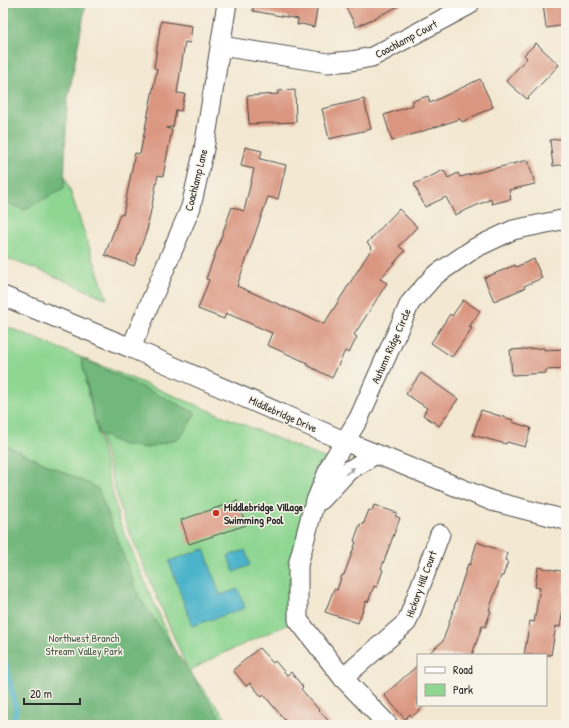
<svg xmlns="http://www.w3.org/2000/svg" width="569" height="728" viewBox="0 0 569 728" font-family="'Patrick Hand',sans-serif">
<rect width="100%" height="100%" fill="#f7f3e8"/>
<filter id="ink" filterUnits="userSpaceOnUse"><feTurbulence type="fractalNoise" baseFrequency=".025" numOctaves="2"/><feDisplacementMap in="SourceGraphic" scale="8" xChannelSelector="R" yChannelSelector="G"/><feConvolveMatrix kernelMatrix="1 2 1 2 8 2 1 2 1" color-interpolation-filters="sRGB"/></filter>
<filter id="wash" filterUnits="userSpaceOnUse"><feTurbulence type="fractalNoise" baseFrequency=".012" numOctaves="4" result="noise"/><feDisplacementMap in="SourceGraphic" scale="16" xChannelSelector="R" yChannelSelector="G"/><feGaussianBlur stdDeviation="0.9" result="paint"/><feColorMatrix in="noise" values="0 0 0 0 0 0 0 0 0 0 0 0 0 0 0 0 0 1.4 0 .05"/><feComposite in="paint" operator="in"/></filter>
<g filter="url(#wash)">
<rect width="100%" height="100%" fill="#f3e8d2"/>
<g fill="#8ed692" stroke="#5c805e" fill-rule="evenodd">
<polygon points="3,3 64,107 62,167 107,299 44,272 3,257"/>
<path d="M 3,325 L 329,460 L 313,508 L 298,620 L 215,657 L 189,671 L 231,725 L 3,725 ZM 85,380 L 123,517 L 187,668 L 175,652 L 120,523 Z"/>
</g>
<g fill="#72b77c" stroke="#4e7154">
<polygon points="3,3 86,3 67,104 64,188 24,210 3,201"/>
<polygon points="81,358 196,413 180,438 147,448 123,445 98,433"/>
<polygon points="3,444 98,488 139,597 225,725 3,725"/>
</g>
<g fill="#4cb4cb" stroke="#3c707b">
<polygon points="204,549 220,595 238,589 245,608 192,626 169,561"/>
<polygon points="245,550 250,565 234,572 228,556"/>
</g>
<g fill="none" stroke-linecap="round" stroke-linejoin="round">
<polyline stroke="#4cb4cb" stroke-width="5.5" points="3,652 16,709 13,725"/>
</g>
<g id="blocks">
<g fill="#da9680">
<polygon points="253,3 318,3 314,27 302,24 297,25 298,19 253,11"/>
<polygon points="344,3 405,3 356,27"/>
<polygon points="543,3 566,3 566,25 546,28"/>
<polygon points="161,21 192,26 190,43 185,42 177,93 185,94 181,111 176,110 173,127 166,128 172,130 163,176 158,175 147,230 134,266 105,255 120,214 123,215 135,153 140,154 157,69 154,68"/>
<polygon points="536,43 559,65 527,99 506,81 527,58 524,55"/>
<polygon points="480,79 493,107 462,122 460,119 392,141 384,115 413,105 412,101 428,96 430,103"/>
<polygon points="295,90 296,122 249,124 247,96 278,94 278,91"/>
<polygon points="364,99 371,129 329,139 322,109"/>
<polygon points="566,138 566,164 553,166 550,140"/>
<polygon points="245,147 262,151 260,159 286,165 278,199 268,197 237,286 324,324 372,248 367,243 399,209 417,227 399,246 405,251 380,279 387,283 354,335 357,337 349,353 345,351 332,378 307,365 308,363 267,345 272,333 226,313 224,319 198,309 209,280 206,279 232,207 244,211 254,169 241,166"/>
<polygon points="528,160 535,184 509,190 511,199 492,204 491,199 455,215 446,197 425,207 414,184 444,170 448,178 458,173 460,177"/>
<polygon points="534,259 542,278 524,286 525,288 494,301 484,278 515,265 516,267"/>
<polygon points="463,300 480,311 469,327 472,328 452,357 431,343 450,314 452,316"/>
<polygon points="544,348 544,350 564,349 565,369 546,370 546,373 512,375 510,350"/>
<polygon points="421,373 458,399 439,426 423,415 427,408 406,394"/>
<polygon points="481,410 513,420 512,422 531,428 525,447 507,442 506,444 473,435"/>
<polygon points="237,501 246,525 189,544 181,520"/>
<polygon points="374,505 397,513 395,516 400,518 381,569 383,570 377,587 374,586 368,602 366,601 358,623 325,612 334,589 337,590 342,575 344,575 356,542 354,541 360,524 363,525 369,510 372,511"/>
<polygon points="477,542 507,553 505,560 508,561 503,576 501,576 489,610 491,611 485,627 482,626 472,655 427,655 443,641 468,564 470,565"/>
<polygon points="538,567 566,572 563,592 566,594 560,627 556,626 551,655 524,655 530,621 534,622 540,588 535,587"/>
<polygon points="259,648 273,663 275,661 287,675 291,672 303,687 301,689 332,725 289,725 264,695 262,697 250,683 246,686 233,670"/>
<polygon points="418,665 418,705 425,705 412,717 410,714 405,719 384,695"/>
</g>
</g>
</g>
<g filter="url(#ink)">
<use href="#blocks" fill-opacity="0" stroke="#494744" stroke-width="1"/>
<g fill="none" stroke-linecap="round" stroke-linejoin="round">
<defs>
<g id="street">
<polyline points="221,46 328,63 351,61 372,57 469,5"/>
<polyline points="3,296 131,348 344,441 492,501 566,520"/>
<polyline points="131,348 191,207 204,149 227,3"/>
<polyline points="321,500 348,471 376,454"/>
<polyline points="343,678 407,622 440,534"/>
<polyline points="388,725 343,678 298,620 298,565 313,508 331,464 359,418 410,303 434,276 475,248 513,230 566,219"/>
</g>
</defs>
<use href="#street" stroke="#494744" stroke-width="21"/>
<use href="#street" stroke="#fff" stroke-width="19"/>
</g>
<defs><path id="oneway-solid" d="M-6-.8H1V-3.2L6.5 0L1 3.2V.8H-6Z"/></defs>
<use fill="#a0a0a0" href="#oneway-solid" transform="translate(350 471) rotate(-37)"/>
</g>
<circle fill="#c8321e" stroke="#f7f3e8" stroke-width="1.5" cx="216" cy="513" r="4"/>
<g text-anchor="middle" stroke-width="3" stroke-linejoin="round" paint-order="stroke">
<g font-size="11" fill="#2b2b2b" stroke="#f7f3e8">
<text transform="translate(406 39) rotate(-28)" y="4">Coachlamp Court</text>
<text transform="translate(196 180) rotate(-76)" y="4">Coachlamp Lane</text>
<text transform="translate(391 346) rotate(-66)" y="4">Autumn Ridge Circle</text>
<text transform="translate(283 414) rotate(24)" y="4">Middlebridge Drive</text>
<text transform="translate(421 584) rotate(-70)" y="4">Hickory Hill Court</text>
</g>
<g font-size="11" font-weight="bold" fill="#2b2b2b" stroke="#f7f3e8" text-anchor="start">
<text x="224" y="511">Middlebridge Village<tspan x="224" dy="13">Swimming Pool</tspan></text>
</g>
<g font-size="11" fill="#445645" stroke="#f7f3e8">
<text x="84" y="642">Northwest Branch<tspan x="84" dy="13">Stream Valley Park</tspan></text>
</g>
</g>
<rect width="569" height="728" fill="none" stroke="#f7f3e8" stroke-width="16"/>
<rect x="417" y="654" width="130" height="52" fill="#f7f3e8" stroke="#a5a39c"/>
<rect x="425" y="667" width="20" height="6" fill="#ffffff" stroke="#a5a39c"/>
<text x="453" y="674" font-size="12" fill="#2b2b2b">Road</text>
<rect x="425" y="684" width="20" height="12" fill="#8ed692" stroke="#a5a39c"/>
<text x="453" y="694" font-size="12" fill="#2b2b2b">Park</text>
<path d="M24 698v6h56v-6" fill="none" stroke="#2b2b2b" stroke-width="2"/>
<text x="30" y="698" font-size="12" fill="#2b2b2b" stroke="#f7f3e8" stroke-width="3" paint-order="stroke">20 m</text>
</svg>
